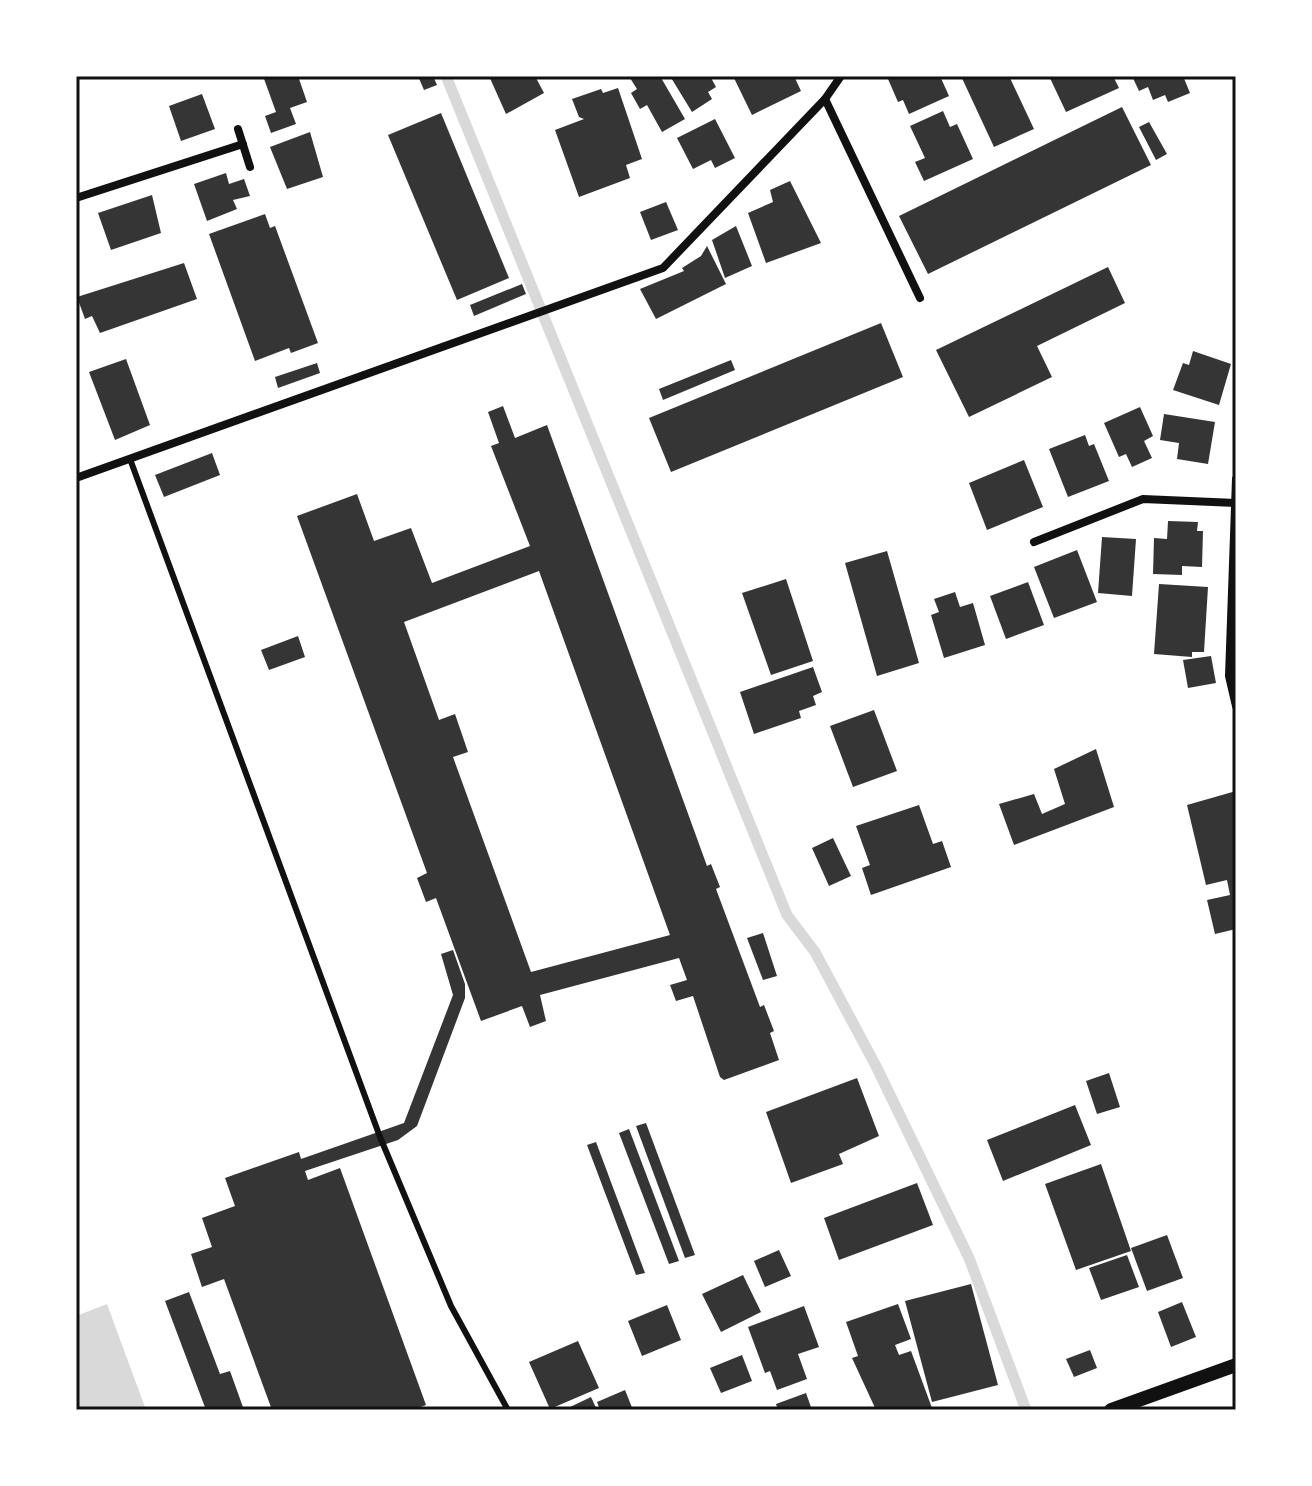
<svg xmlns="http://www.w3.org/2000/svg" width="1312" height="1486" viewBox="0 0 1312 1486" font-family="'Work Sans',sans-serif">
<rect width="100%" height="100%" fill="#fff"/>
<polygon fill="#d9d9d9" points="107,1304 146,1410 76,1410 76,1316"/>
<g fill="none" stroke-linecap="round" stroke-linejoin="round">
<polyline stroke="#d9d9d9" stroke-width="11" points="446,76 787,915 815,952 876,1066 969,1258 1026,1410"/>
</g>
<g fill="#353535" fill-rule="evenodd">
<polygon points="263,76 298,76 307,102 290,108 296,124 271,133 265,116 276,112"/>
<polygon points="418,76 433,76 437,85 424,90"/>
<polygon points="489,76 535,76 544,93 506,114"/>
<polygon points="633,76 660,76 685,119 662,132 647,105 640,109 631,93 637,89 630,78"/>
<polygon points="670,76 710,76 716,87 708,92 712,99 692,112"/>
<polygon points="733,76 794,76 801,91 752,115"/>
<polygon points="894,76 940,76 949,96 909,114 903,100 898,102 888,79"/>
<polygon points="961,76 1009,76 1034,129 994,147"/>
<polygon points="1049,76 1113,76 1119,88 1066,112"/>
<polygon points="1132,76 1183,76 1190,93 1168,102 1165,95 1153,100 1148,87 1139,91"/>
<polygon points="618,88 642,159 626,165 630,178 579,197 555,130 584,119 579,117 572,99 601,89 603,93"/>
<polygon points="202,94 215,129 181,141 169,106"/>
<polygon points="1122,107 1151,165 928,274 899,216"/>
<polygon points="943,111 950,127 957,124 973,159 924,181 915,162 925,158 910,126"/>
<polygon points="441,113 509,278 457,300 388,135"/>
<polygon points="715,119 735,158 715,168 711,160 693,169 677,138"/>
<polygon points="1149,122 1167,154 1156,160 1139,127"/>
<polygon points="310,132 323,177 287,189 270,147"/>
<polygon points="226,173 229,184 244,179 250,196 233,200 237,209 207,221 194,184"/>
<polygon points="790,181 821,243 766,263 748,213 773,202 770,190"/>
<polygon points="152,195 161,233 111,250 98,213"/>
<polygon points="666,202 678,230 651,240 640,212"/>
<polygon points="265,214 270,228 275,226 318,343 291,353 289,348 255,361 209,234"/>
<polygon points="736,226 752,266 725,278 712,240"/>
<polygon points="707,246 726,284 656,319 640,289 684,271 682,268 701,256"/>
<polygon points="184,263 197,299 100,333 92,316 85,319 77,297"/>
<polygon points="1108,267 1125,303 1037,346 1052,377 969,417 936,350"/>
<polygon points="522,284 526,294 474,316 470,305"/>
<polygon points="881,323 903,377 671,472 649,418"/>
<polygon points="1193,351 1231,364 1219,405 1173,390 1183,363 1189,365"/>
<polygon points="126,359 150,425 115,440 89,372"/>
<polygon points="731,360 735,370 663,400 659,389"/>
<polygon points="317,363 320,373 278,388 275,377"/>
<path d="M 503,406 L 515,438 L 547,425 L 707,866 L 711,864 L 720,887 L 716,889 L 760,1007 L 764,1005 L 774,1031 L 770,1033 L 779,1060 L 724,1080 L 720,1077 L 693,996 L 676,1001 L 670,985 L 687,980 L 679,958 L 540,995 L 546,1021 L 530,1027 L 522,1006 L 481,1021 L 436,898 L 426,902 L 417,878 L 427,873 L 297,516 L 357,494 L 374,541 L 411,528 L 432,583 L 530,546 L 491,446 L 499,443 L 488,412 ZM 539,571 L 670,935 L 531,972 L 453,757 L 468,752 L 455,714 L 439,720 L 404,622 Z"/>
<polygon points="1140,407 1153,436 1144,441 1152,458 1132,467 1126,454 1119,457 1104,423"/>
<polygon points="1164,414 1215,422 1208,464 1177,459 1179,443 1160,440"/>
<polygon points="1085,435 1089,446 1094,444 1109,481 1068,497 1049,449"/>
<polygon points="212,453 220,475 164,497 155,475"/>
<polygon points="1024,460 1043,507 987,530 969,483"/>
<polygon points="1168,521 1198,522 1197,531 1203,531 1202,567 1182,566 1182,575 1153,574 1154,538 1167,539"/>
<polygon points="1102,537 1136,539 1132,596 1098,593"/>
<polygon points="1077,550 1097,602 1054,618 1034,567"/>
<polygon points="887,551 919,663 877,676 845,563"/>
<polygon points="786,579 813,661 771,675 742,593"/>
<polygon points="1028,582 1044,625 1006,639 990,596"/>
<polygon points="1159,584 1208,587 1204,652 1192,652 1192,657 1154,654"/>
<polygon points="955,592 960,607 973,603 985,645 944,658 931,615 939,612 934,599"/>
<polygon points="298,636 305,657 269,670 261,650"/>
<polygon points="1211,656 1216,683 1188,688 1183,660"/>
<polygon points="813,667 822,692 813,696 816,705 799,711 801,718 754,734 740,692"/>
<polygon points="874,710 897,771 853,787 830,726"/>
<polygon points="1096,749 1114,807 1014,845 999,804 1034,794 1042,814 1065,804 1054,769"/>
<polygon points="1236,791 1236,929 1215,934 1207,900 1230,895 1227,880 1206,885 1187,805"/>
<polygon points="919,805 933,844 942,841 951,867 871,895 862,868 870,865 856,826"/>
<polygon points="833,838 851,876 829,886 812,848"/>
<polygon points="763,933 777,976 763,980 747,938"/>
<polygon points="453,950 465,984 465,998 417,1126 398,1140 305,1171 308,1180 340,1168 426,1405 412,1410 272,1410 224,1279 202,1287 191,1254 212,1247 202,1218 235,1206 225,1178 299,1152 301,1159 404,1123 453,995 441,954"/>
<polygon points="1109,1073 1120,1107 1097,1114 1086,1081"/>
<polygon points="857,1078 879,1136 839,1154 843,1164 791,1183 766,1112"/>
<polygon points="1075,1105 1091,1145 1003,1181 987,1140"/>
<polygon points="646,1123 695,1255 685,1258 636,1126"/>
<polygon points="629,1129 679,1261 669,1264 619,1133"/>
<polygon points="596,1142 645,1273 636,1275 587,1145"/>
<polygon points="1101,1164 1131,1251 1076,1270 1045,1184"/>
<polygon points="917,1183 933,1225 839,1260 824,1218"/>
<polygon points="1167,1235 1183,1278 1147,1291 1131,1248"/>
<polygon points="779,1250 791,1276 765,1287 754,1261"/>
<polygon points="1127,1255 1139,1287 1101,1300 1089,1268"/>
<polygon points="743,1275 761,1312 721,1332 702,1294"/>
<polygon points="971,1284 998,1385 932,1402 905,1301"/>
<polygon points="189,1292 220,1374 230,1371 244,1410 206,1410 165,1301"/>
<polygon points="1182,1302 1196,1337 1171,1347 1158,1312"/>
<polygon points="898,1304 911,1339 895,1345 899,1355 911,1351 932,1408 927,1410 876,1410 852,1358 858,1356 846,1322"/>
<polygon points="667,1305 681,1340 642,1356 628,1321"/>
<polygon points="804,1306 819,1347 798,1354 807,1379 777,1390 770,1371 765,1373 748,1327"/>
<polygon points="578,1341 599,1388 550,1409 529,1362"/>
<polygon points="1090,1350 1097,1368 1074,1377 1066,1359"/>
<polygon points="742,1355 752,1381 721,1393 710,1368"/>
<polygon points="625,1390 633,1410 600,1410 597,1402"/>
<polygon points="806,1393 812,1410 778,1410 776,1404"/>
<polygon points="591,1397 597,1410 569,1410 568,1408"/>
</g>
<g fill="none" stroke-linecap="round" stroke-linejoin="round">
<polyline stroke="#111" stroke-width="6" points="130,459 380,1137 451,1306 508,1410"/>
<g stroke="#111" stroke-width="8">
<polyline points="825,99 920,298"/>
<polyline points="238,129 250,167"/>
<polyline points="76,198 243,144"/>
<polyline points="76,478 663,268 825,99 841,76"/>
<polyline points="1236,479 1229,676 1236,706"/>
<polyline points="1034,542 1143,499 1236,503"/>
</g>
<polyline stroke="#111" stroke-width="14" points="1111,1410 1236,1365"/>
</g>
<rect width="1312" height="1486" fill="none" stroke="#ffffff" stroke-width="156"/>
<rect x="78" y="78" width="1156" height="1330" fill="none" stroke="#111" stroke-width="3"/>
</svg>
